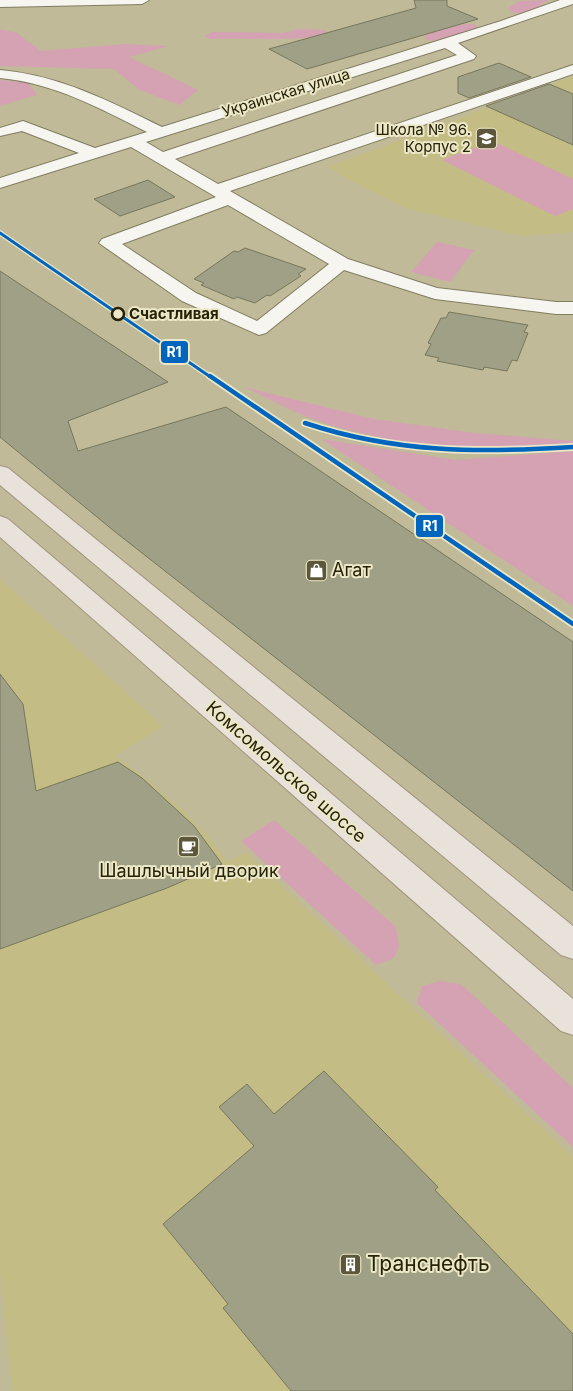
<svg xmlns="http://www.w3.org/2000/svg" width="573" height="1391" viewBox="0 0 573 1391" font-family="Inter,sans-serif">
<rect width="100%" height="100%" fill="#c0ba98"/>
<g fill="#c4bc85">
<polygon points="573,76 573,232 522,236 409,209 368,190 327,167"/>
<polygon points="0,579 163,726 115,756 150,782 185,813 207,835 227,862 245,852 573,1157 573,1391 12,1391 0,1272"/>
</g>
<g fill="#d4a2b2">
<polygon points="550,0 541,4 543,8 529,14 512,13 508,8 519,1"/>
<polygon points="464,24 476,24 477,30 439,42 425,39 426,33"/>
<polygon points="0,29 17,33 41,51 125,44 169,46 129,57 198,90 179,105 138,89 114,69 0,66"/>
<path d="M 299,29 L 324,30 L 331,35 C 291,41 251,38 211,39 L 204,36 L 212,32 L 283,33 Z"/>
<polygon points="0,80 28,83 37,95 0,106"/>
<polygon points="493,141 573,179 573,209 555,216 442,160"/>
<polygon points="437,242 474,250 450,282 411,272"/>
<path d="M 244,387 L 374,419 L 475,433 L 573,441 L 573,444 C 484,450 407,450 321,422 C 295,414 269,398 244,387 Z"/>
<polygon points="321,439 456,460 573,451 573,606"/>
<polygon points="274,820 396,927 399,946 394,958 376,965 241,841"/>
<polygon points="439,981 461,984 573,1088 573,1147 417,1003 422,986"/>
</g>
<g fill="#9fa085" stroke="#77775d">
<polygon points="414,0 447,0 447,6 478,19 307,69 269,49 416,8"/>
<polygon points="499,63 531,77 469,98 458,93 458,77"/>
<polygon points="549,84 573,94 573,145 486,106"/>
<polygon points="148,180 175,197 120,216 94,199"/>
<polygon points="245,248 306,269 298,274 301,276 270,296 267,295 255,303 237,297 234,299 201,285 204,283 194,279 234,251 238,252"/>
<polygon points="0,271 168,382 68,421 78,451 226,407 573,642 573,891 114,531 0,437"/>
<polygon points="449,312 528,325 524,332 528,333 517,361 512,360 507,371 484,367 483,370 437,361 439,358 425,355 431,344 428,343 441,318 446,318"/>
<polygon points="0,674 23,704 36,791 118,762 142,778 194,826 222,864 167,888 0,949"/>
<polygon points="324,1071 438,1187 435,1190 573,1334 573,1391 291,1391 223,1308 228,1304 163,1224 254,1146 219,1107 247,1084 274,1114"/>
</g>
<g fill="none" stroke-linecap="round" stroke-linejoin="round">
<defs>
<g id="minor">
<polygon points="0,0 149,0 142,4 0,7"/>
<path d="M 560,0 L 573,0 L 573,4 L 458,43 L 476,56 L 474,59 L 175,159 L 218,184 L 573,65 L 573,74 L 230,191 L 348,259 L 437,288 L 556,302 L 573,302 L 573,314 L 556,314 L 435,299 L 344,270 L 266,333 L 259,335 L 182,301 L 99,243 L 102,239 L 216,197 L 131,147 L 0,188 L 0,178 L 79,153 L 22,131 L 0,136 L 0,128 L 23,121 L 95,148 L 147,132 C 99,108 54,83 0,78 L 0,70 C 59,75 109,101 162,127 L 501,21 ZM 445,48 L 457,55 L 163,152 L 146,142 ZM 228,205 L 329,264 L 257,321 L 196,293 L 122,244 Z"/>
</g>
<g id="major">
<polygon points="0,466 8,468 573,926 573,959 561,955 0,485"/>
<polygon points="0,516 8,519 573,999 573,1035 561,1031 0,537"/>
</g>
</defs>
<use href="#minor" stroke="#817d61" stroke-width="2"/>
<use href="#major" stroke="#a1937e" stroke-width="2"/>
<use href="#minor" fill="#f6f5f0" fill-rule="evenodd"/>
<use href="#major" fill="#e9e2da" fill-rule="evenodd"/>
<polyline stroke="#b8b7ad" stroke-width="2.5" stroke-dasharray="5 2.5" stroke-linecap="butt" points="0,233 115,310"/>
<defs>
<polyline id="rail-1-far1" points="0,233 212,378"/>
<g id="rail-1">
<polyline points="210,376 573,624"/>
<path d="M 305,423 C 395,453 480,453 573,447"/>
</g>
</defs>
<use href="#rail-1-far1" stroke="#ebe7c7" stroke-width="5.5"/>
<use href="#rail-1" stroke="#ebe7c7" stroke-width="8"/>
<use href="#rail-1-far1" stroke="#0065bd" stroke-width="3"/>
<use href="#rail-1" stroke="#0065bd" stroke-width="4.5"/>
</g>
<defs>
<symbol id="school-square" viewBox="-11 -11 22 22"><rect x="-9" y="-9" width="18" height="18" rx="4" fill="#5c573a" stroke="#ebe7c7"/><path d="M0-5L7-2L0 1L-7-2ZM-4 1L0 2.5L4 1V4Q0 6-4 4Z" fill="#fff"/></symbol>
<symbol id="shop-square" viewBox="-11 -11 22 22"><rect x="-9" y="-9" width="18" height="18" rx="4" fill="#5c573a" stroke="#ebe7c7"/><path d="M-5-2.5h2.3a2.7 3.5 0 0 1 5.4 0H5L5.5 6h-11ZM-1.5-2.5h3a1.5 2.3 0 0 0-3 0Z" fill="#fff"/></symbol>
<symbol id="cafe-square" viewBox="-11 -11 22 22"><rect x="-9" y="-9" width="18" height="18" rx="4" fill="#5c573a" stroke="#ebe7c7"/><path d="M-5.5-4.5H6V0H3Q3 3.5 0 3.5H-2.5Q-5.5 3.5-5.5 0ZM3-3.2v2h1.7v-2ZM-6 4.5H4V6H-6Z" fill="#fff"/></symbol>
<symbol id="building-square" viewBox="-11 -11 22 22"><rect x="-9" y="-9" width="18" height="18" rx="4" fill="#5c573a" stroke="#ebe7c7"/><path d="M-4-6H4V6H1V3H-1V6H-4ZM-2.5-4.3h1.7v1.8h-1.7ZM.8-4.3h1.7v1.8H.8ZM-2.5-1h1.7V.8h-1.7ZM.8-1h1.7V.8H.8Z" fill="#fff"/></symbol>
</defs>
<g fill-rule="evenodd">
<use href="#school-square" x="474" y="126" width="25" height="25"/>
<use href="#shop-square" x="304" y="558" width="25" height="25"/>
<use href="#cafe-square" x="176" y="834" width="25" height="25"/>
<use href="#building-square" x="338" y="1252" width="25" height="25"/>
</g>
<circle fill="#ebe7c7" stroke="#262207" stroke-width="2.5" cx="118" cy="314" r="6"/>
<g text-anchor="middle" stroke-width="4" stroke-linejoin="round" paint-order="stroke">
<g font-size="15" fill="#262207" stroke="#ebe7c7">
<text transform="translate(286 93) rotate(-17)" y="5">Украинская улица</text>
</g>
<g font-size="15" fill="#262207" stroke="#ebe7c7" text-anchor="end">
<text x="471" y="135">Школа № 96.<tspan x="471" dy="17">Корпус 2</tspan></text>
</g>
<g font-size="15" font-weight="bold" fill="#262207" stroke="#ebe7c7" text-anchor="start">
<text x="129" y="319">Счастливая</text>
</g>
<g font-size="18" fill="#262207" stroke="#ebe7c7" text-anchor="start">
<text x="332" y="576">Агат</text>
<text x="189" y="877" text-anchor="middle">Шашлычный дворик</text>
</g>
<g font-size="18" fill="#262207" stroke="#ebe7c7">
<text transform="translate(286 772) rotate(41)" y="6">Комсомольское шоссе</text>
</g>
<g font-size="21" fill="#262207" stroke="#ebe7c7" text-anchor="start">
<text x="367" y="1271">Транснефть</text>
</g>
</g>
<g stroke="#ebe7c7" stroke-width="2">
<rect x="160" y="340" width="29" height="24" rx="5" fill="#0065bd"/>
<rect x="415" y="514" width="29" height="24" rx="5" fill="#0065bd"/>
</g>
<g font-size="14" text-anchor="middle" font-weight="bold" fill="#fff">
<text x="174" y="357">R1</text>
<text x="430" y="531">R1</text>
</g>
</svg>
